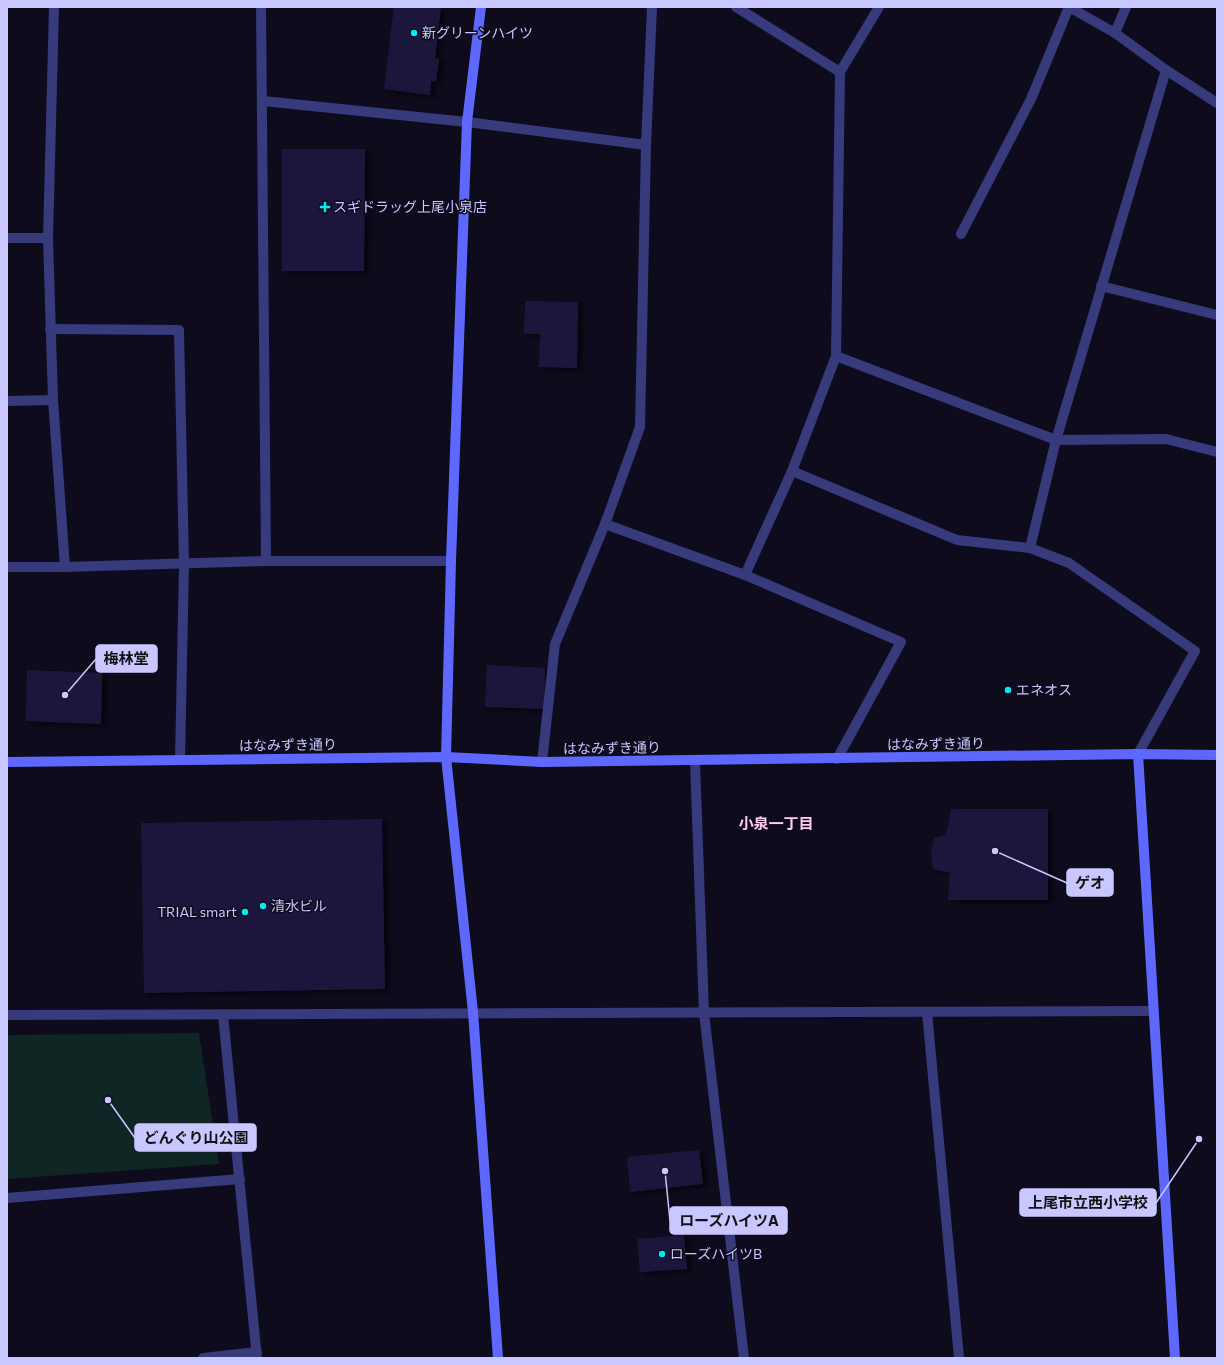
<svg xmlns="http://www.w3.org/2000/svg" width="1224" height="1365" viewBox="0 0 1224 1365" font-family="Commissioner,'Noto Sans JP',sans-serif">
<defs>
<filter id="shadow"><feDropShadow dx="4.5" dy="2.5" stdDeviation="2" flood-color="#0009"/></filter>
</defs>
<rect width="100%" height="100%" fill="#0d0b1c"/>
<polygon fill="#0f2624" points="199,1033 219,1164 7,1179 7,1035"/>
<g fill="#1c183d" filter="url(#shadow)">
<polygon points="394,7 441,7 435,58 439,59 436,82 431,81 430,95 384,89"/>
<polygon points="282,149 365,149 364,271 282,271"/>
<polygon points="525,301 578,302 577,368 539,367 540,334 524,334"/>
<polygon points="487,665 545,668 544,709 485,707"/>
<polygon points="27,670 102,673 101,724 26,721"/>
<polygon points="951,809 1048,809 1048,900 948,900 950,873 933,869 931,853 934,838 946,835"/>
<polygon points="382,819 385,989 144,993 141,823"/>
<polygon points="699,1150 703,1184 630,1192 627,1157"/>
<polygon points="684,1235 687,1269 640,1272 637,1239"/>
</g>
<g fill="none" stroke-linecap="round" stroke-linejoin="round">
<g stroke="#373a7b" stroke-width="10">
<polyline points="54,7 48,238 53,400 65,567"/>
<polyline points="261,7 266,561"/>
<polyline points="736,7 840,72"/>
<polyline points="1069,7 1115,33 1166,70 1217,103"/>
<polyline points="1115,33 1126,7"/>
<polyline points="263,101 467,122 646,145"/>
<polyline points="961,234 1031,99 1069,7"/>
<polyline points="7,238 48,238"/>
<polyline points="1101,286 1217,315"/>
<polyline points="50,329 179,330 184,564 180,760"/>
<polyline points="836,356 1056,440 1166,439 1217,452"/>
<polyline points="7,401 53,400"/>
<polyline points="792,471 957,540 1030,548 1069,563 1195,651 1138,754"/>
<polyline points="605,524 745,575 901,642 837,759"/>
<polyline points="1030,548 1056,440 1166,70"/>
<polyline points="7,567 65,567 266,561 451,561"/>
<polyline points="745,575 792,471 836,356 840,72 879,7"/>
<polyline points="695,761 704,1013 744,1358"/>
<polyline points="542,762 555,644 605,524 640,427 646,145 652,7"/>
<polyline points="927,1012 959,1358"/>
<polyline points="7,1015 1153,1011"/>
<polyline points="223,1015 257,1358"/>
<polyline points="7,1198 240,1179"/>
<polyline points="203,1358 257,1352"/>
</g>
<g stroke="#5f68fe" stroke-width="10">
<polyline points="481,7 467,122 451,561 446,757 473,1012 498,1358"/>
<polyline points="1138,754 1175,1358"/>
<polyline points="7,762 446,757 542,762 1138,754 1217,755"/>
</g>
</g>
<g fill="#02ebf0" stroke="#0d0b1c" stroke-width="1.5">
<circle cx="414" cy="33" r="4"/>
<path d="M323 201h4v4h4v4h-4v4h-4v-4h-4v-4h4z"/>
<circle cx="1008" cy="690" r="4"/>
<circle cx="263" cy="906" r="4"/>
<circle cx="245" cy="912" r="4"/>
<circle cx="662" cy="1254" r="4"/>
</g>
<g text-anchor="middle" stroke-width="3" stroke-linejoin="round" paint-order="stroke">
<g font-size="14" fill="#c9c7ff" stroke="#0d0b1c" text-anchor="start">
<text x="422" y="38">新グリーンハイツ</text>
<text x="333" y="212">スギドラッグ上尾小泉店</text>
<text x="1016" y="695">エネオス</text>
<text x="271" y="911">清水ビル</text>
<text x="237" y="917" text-anchor="end">TRIAL smart</text>
<text x="670" y="1259">ローズハイツB</text>
</g>
<g font-size="14" fill="#c9c7ff" stroke="#0d0b1c">
<text transform="translate(936 744) rotate(-1)" y="5">はなみずき通り</text>
<text transform="translate(288 745) rotate(-1)" y="5">はなみずき通り</text>
<text transform="translate(612 748) rotate(-1)" y="5">はなみずき通り</text>
</g>
<g font-size="15" font-weight="bold" fill="#ffc9ef" stroke="#0d0b1c">
<text x="776" y="829">小泉一丁目</text>
</g>
</g>
<path fill="none" stroke="#c9c7ff" stroke-width="1.5" d="M65 695L96 659M995 851L1067 883M108 1100L135 1138M1199 1139L1156 1203M665 1171L670 1221"/>
<g fill="#c9c7ff" stroke="#0d0b1c" stroke-width="1.5">
<circle cx="65" cy="695" r="4"/>
<circle cx="995" cy="851" r="4"/>
<circle cx="108" cy="1100" r="4"/>
<circle cx="1199" cy="1139" r="4"/>
<circle cx="665" cy="1171" r="4"/>
</g>
<g fill="#c9c7ff" stroke="#c9c7ff" stroke-width="1.5">
<rect x="96" y="645" width="61" height="27" rx="4"/>
<rect x="1067" y="869" width="46" height="27" rx="4"/>
<rect x="135" y="1124" width="121" height="27" rx="4"/>
<rect x="1020" y="1189" width="136" height="27" rx="4"/>
<rect x="670" y="1207" width="117" height="27" rx="4"/>
</g>
<g font-size="15" text-anchor="middle" font-weight="bold" fill="#111">
<text x="126" y="664">梅林堂</text>
<text x="1090" y="888">ゲオ</text>
<text x="196" y="1143">どんぐり山公園</text>
<text x="1088" y="1208">上尾市立西小学校</text>
<text x="729" y="1226">ローズハイツA</text>
</g>
<rect width="1224" height="1365" fill="none" stroke="#c9c7ff" stroke-width="16"/>
</svg>
